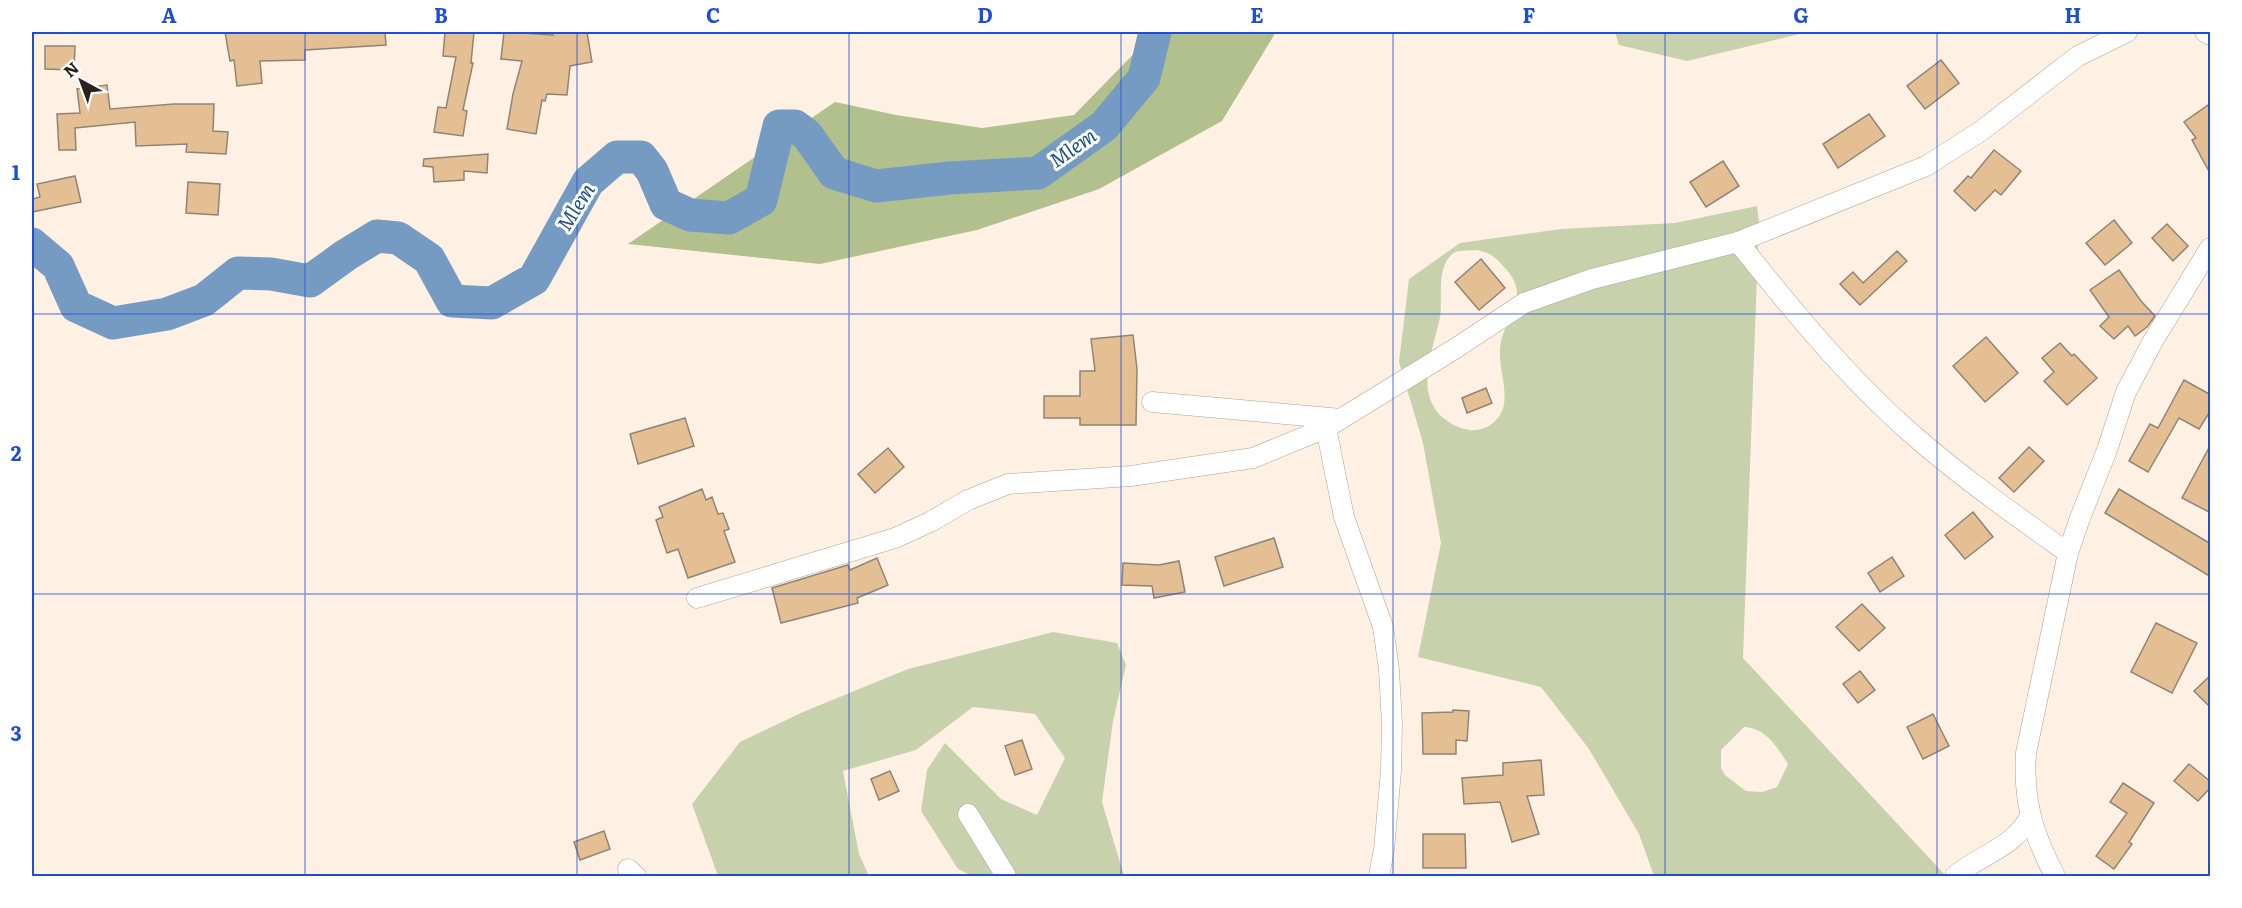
<svg xmlns="http://www.w3.org/2000/svg" width="2242" height="908" viewBox="0 0 2242 908" font-family="Literata,serif">
<rect width="100%" height="100%" fill="#fef1e3"/>
<g fill="#c7d2ad" fill-rule="evenodd">
<polygon points="1615,32 1808,32 1687,61 1619,45"/>
<path d="M 1757,206 L 1759,222 L 1743,658 L 1946,876 L 1810,876 L 1772,874 L 1769,876 L 1654,876 L 1639,834 L 1589,749 L 1541,687 L 1418,657 L 1441,543 L 1423,443 L 1399,362 L 1409,279 L 1460,243 L 1561,229 L 1675,223 ZM 1477,250 C 1493,254 1495,257 1506,269 C 1533,300 1502,318 1500,349 C 1498,373 1515,404 1494,422 C 1488,428 1478,431 1469,430 C 1458,428 1449,423 1441,416 C 1414,389 1434,349 1440,317 C 1443,298 1436,270 1451,255 C 1457,249 1469,251 1477,250 ZM 1744,727 C 1766,728 1777,747 1788,764 L 1777,787 L 1762,792 L 1746,791 L 1725,775 L 1721,768 L 1721,750 Z"/>
<polygon points="1053,632 1117,643 1126,665 1113,721 1102,802 1124,876 972,876 958,869 921,811 927,770 945,743 1001,799 1037,815 1065,758 1035,714 973,707 916,750 843,771 859,854 869,876 718,876 692,804 740,742 803,712 908,669"/>
</g>
<polygon fill="#b2c08d" points="1155,32 1276,32 1222,121 1099,189 977,230 820,264 628,244 835,102 896,115 982,128 1074,115"/>
<g fill="none" stroke-linecap="round" stroke-linejoin="round">
<polyline stroke="#759bc2" stroke-width="33" points="32,244 58,266 76,306 113,323 167,314 204,300 238,273 271,274 310,281 346,255 377,236 398,238 429,259 452,301 492,303 534,279 588,182 617,157 641,157 652,171 666,204 690,215 729,218 761,200 779,126 795,126 807,135 834,173 876,186 950,178 1038,173 1104,126 1144,78 1155,32"/>
</g>
<g fill="#e4bf94" stroke="#928474" stroke-width="1.5">
<polygon points="225,32 385,32 386,45 305,50 305,60 260,61 262,83 237,86 234,60 230,61"/>
<polygon points="445,32 474,32 471,63 473,63 463,110 467,111 463,136 434,132 438,107 446,108 456,57 443,56"/>
<polygon points="504,32 553,35 552,32 587,32 592,62 570,66 567,95 547,94 545,101 542,100 536,134 507,129 513,94 522,61 501,59"/>
<polygon points="45,46 75,46 74,70 45,69"/>
<polygon points="1941,60 1959,83 1925,109 1907,86"/>
<polygon points="107,85 110,109 174,104 214,104 213,131 228,132 226,154 186,152 187,144 136,146 135,122 75,128 76,150 59,150 57,114 80,113 77,89"/>
<polygon points="2211,103 2211,175 2192,140 2196,138 2184,122"/>
<polygon points="1869,114 1885,136 1838,168 1823,144"/>
<polygon points="1994,150 2021,171 2001,195 1995,190 1975,211 1954,191 1968,176 1971,178"/>
<polygon points="488,154 487,173 464,171 464,180 434,182 433,167 423,166 424,159"/>
<polygon points="1723,161 1739,186 1706,207 1690,182"/>
<polygon points="75,176 81,202 32,212 32,199 40,197 37,184"/>
<polygon points="188,182 220,184 218,215 186,213"/>
<polygon points="2114,220 2132,243 2105,265 2086,243"/>
<polygon points="2167,224 2188,246 2173,261 2152,238"/>
<polygon points="1897,251 1907,261 1860,305 1840,284 1853,272 1863,283"/>
<polygon points="1481,259 1505,288 1479,310 1455,282"/>
<polygon points="2119,270 2141,301 2155,316 2147,327 2135,336 2128,326 2114,339 2100,326 2109,317 2090,290"/>
<polygon points="1133,335 1137,369 1136,425 1080,425 1080,418 1044,418 1044,396 1080,396 1080,371 1095,371 1091,339"/>
<polygon points="1986,337 2018,373 1985,402 1953,366"/>
<polygon points="2060,343 2072,356 2074,354 2097,378 2067,405 2044,381 2054,372 2042,358"/>
<polygon points="2184,380 2211,395 2211,410 2199,429 2179,418 2148,472 2129,461 2150,424 2158,428"/>
<polygon points="1486,388 1492,403 1467,413 1462,398"/>
<polygon points="685,418 694,446 638,464 630,434"/>
<polygon points="2211,444 2211,513 2182,498"/>
<polygon points="2029,447 2044,461 2014,492 1999,478"/>
<polygon points="888,448 904,467 875,493 858,474"/>
<polygon points="702,489 706,500 712,497 718,514 723,513 729,529 724,531 735,562 688,578 678,549 667,553 656,520 663,517 659,507"/>
<polygon points="2119,489 2211,544 2211,577 2105,513"/>
<polygon points="1973,512 1993,537 1965,559 1945,535"/>
<polygon points="1274,538 1283,567 1224,586 1215,557"/>
<polygon points="1892,557 1904,576 1880,592 1868,573"/>
<polygon points="877,558 888,585 857,598 858,603 781,623 772,588 848,565 850,570"/>
<polygon points="1179,561 1185,592 1154,598 1152,586 1122,585 1123,563 1159,565"/>
<polygon points="1862,604 1885,628 1859,651 1836,627"/>
<polygon points="2156,623 2197,643 2172,693 2131,672"/>
<polygon points="1860,671 1875,690 1858,703 1843,684"/>
<polygon points="2211,675 2211,708 2194,691"/>
<polygon points="1453,710 1469,711 1467,741 1456,740 1456,754 1423,754 1422,713 1453,712"/>
<polygon points="1933,714 1949,746 1923,759 1907,727"/>
<polygon points="1022,740 1032,769 1015,775 1005,746"/>
<polygon points="1541,760 1544,795 1527,796 1539,834 1512,842 1500,802 1464,804 1462,778 1503,775 1503,763"/>
<polygon points="2189,764 2211,782 2211,787 2198,801 2174,781"/>
<polygon points="890,771 899,791 879,800 871,779"/>
<polygon points="2123,783 2154,803 2129,842 2132,844 2114,869 2096,856 2127,813 2110,802"/>
<polygon points="604,831 610,849 580,860 574,842"/>
<polygon points="1423,834 1465,834 1466,868 1423,868"/>
</g>
<g fill="none" stroke-linecap="round" stroke-linejoin="round">
<defs>
<g id="minor">
<polyline points="2205,32 2210,35"/>
<path d="M 1738,242 C 1792,310 1847,377 1912,434 C 1961,477 2015,515 2068,553"/>
<polyline points="1152,402 1341,419"/>
<polyline points="1326,428 1344,517 1383,627 1389,670 1392,724 1391,771 1384,850 1379,876"/>
<polyline points="697,598 895,538 930,522 968,500 1008,484 1131,476 1253,458 1326,428 1453,350 1524,303 1592,279 1738,242 1926,166 1981,131 2078,56 2127,32"/>
<polyline points="968,814 1006,876"/>
<polyline points="628,869 636,876"/>
<path d="M 1955,876 C 1981,854 2012,849 2030,817"/>
<path d="M 2055,876 C 2033,834 2023,801 2026,753 L 2068,553 L 2080,518 L 2107,450 L 2126,392 L 2153,341 L 2210,248"/>
</g>
</defs>
<use href="#minor" stroke="#afa090" stroke-width="21"/>
<use href="#minor" stroke="#fff" stroke-width="20"/>
</g>
<path fill="none" stroke="#1d4ed8" stroke-width="1.5" stroke-opacity="0.55" d="M 305,32 L 305,876M 577,32 L 577,876M 849,32 L 849,876M 1121,32 L 1121,876M 1393,32 L 1393,876M 1665,32 L 1665,876M 1937,32 L 1937,876M 32,314 L 2210,314M 32,594 L 2210,594"/>
<g text-anchor="middle" stroke-width="6" stroke-linejoin="round" paint-order="stroke">
<g font-size="20" font-style="italic" fill="#1b5285" stroke="#fff">
<text transform="translate(1073 148) rotate(-35)" y="7">Mlem</text>
<text transform="translate(576 207) rotate(-58)" y="7">Mlem</text>
</g>
</g>
<rect width="2242" height="908" fill="none" stroke="#ffffff" stroke-width="66"/>
<g transform="translate(81 81) rotate(319)" stroke="#ffffff" stroke-width="4.5" paint-order="stroke">
<path d="M0-4.5L10 22L0 15L-10 22Z" fill="#28221c"/>
<text y="-9" font-size="16" font-weight="bold" text-anchor="middle" fill="#28221c">N</text>
</g>
<rect x="33" y="33" width="2176" height="842" fill="none" stroke="#1d4ed8" stroke-width="2"/>
<g font-size="20" text-anchor="middle" font-weight="bold" fill="#1d4ed8">
<text x="169" y="23">A</text>
<text x="441" y="23">B</text>
<text x="713" y="23">C</text>
<text x="985" y="23">D</text>
<text x="1257" y="23">E</text>
<text x="1529" y="23">F</text>
<text x="1801" y="23">G</text>
<text x="2073" y="23">H</text>
<text x="16" y="180">1</text>
<text x="16" y="461">2</text>
<text x="16" y="741">3</text>
</g>
</svg>
